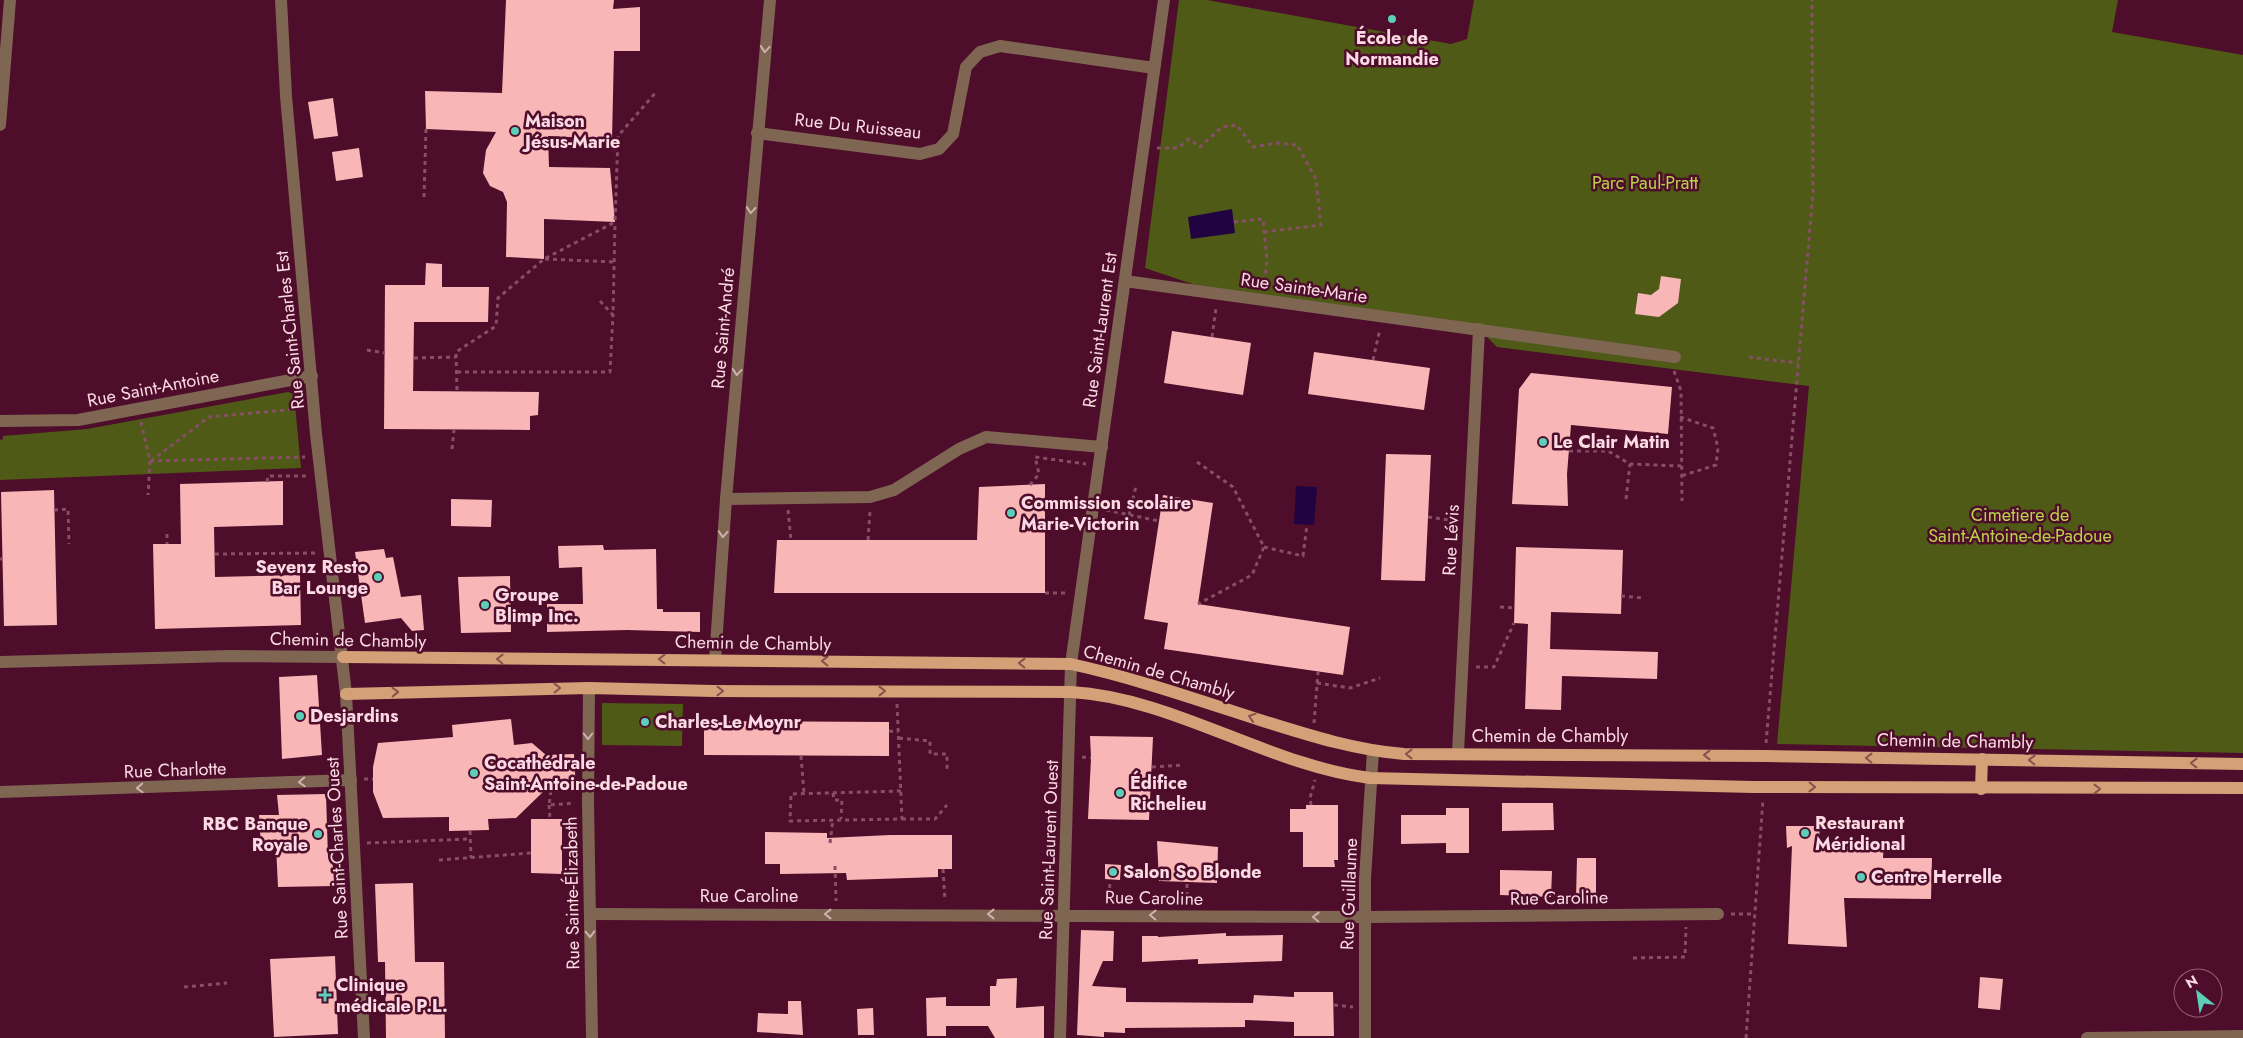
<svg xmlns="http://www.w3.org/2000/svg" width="2243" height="1038" viewBox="0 0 2243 1038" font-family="Jost,sans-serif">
<rect width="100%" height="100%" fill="#4e0d2a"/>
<g fill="#4e5a16">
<polygon points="1179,0 1207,0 1451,44 1467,39 1474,0 2118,0 2112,32 2243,55 2243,753 1777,744 1809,386 1497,347 1479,329 1219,293 1145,268"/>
<polygon points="288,392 294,394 301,468 0,480 0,440 3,439 3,436 87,429"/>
<polygon points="602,703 683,704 682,746 602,745"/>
</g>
<g fill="#200340">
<polygon points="1232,209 1235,233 1191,239 1188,217"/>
<polygon points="1296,486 1317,487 1314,525 1294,524"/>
</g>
<g fill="#f9b6b6">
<polygon points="506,0 614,0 613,9 640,7 640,51 614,51 612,139 548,136 549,167 610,168 615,222 544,219 544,259 506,257 507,202 503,192 490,186 483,173 486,150 496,132 426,129 425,91 502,93"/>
<polygon points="333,98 338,136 314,139 308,102"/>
<polygon points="359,148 363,177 336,181 332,152"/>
<polygon points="426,263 442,264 442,287 489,287 488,322 414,322 413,391 539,392 538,415 530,416 530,430 384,429 385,285 425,285"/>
<polygon points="1661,276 1681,279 1678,303 1659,317 1635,314 1638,293 1651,295 1659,289"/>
<polygon points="1172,331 1251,343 1243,395 1164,383"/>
<polygon points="1314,352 1430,368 1424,410 1308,394"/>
<polygon points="1531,373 1672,387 1668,434 1571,425 1567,474 1568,506 1512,504 1519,389"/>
<polygon points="1386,454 1431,455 1425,581 1381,580"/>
<polygon points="283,481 283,525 214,527 215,577 300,575 301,625 155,629 153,544 181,544 180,484"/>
<polygon points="1045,484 1045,593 774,593 777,540 977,540 979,487"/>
<polygon points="54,490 57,625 4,626 1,492"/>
<polygon points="1163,495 1213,503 1198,604 1350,627 1343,675 1164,649 1168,623 1144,619"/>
<polygon points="451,499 492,500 491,527 451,526"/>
<polygon points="603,545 604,550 656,549 657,609 663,609 663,612 700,612 700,632 627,630 547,632 547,604 583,604 582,567 559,568 558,546"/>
<polygon points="1516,547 1623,550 1621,614 1551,612 1550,649 1658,652 1657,679 1562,676 1561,710 1525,709 1528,624 1514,623"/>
<polygon points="384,549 386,558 393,557 401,597 421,595 424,630 412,631 401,618 365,623 355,552"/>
<polygon points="510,576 511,632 461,633 458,577"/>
<polygon points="317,675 322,755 282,759 279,677"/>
<polygon points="511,719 514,745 532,743 546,755 574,754 576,790 544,791 516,818 488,819 489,830 449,831 449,817 383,818 373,792 373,767 378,743 453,737 452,725"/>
<polygon points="704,721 889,722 889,756 704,755"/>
<polygon points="1090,736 1153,737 1149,820 1088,819 1091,758"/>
<polygon points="326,794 328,858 332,858 335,886 278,887 276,846 261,846 259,815 279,815 277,795"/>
<polygon points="1502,803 1553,803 1554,830 1502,831"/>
<polygon points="1306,805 1338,805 1338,860 1334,860 1335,867 1303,867 1303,832 1290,832 1290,809 1306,809"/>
<polygon points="1446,808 1469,808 1469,853 1446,853 1446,843 1401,844 1401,815 1446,815"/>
<polygon points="531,819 562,819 562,874 531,873"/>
<polygon points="1786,826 1819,826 1820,842 1884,841 1883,858 1932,858 1931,899 1844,898 1847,947 1788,944 1792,846 1787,848"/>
<polygon points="765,832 827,833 827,838 890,835 952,835 952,869 938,869 938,877 847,880 846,873 780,874 780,864 765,864"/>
<polygon points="1157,841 1218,847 1217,883 1159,881"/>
<polygon points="1577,858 1596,858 1596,898 1576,898"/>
<polygon points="1105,864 1121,865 1120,880 1105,879"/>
<polygon points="1500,870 1552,871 1551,897 1500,895"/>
<polygon points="413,883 415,962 444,962 445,1038 386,1038 385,962 378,962 375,884"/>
<polygon points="1081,930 1114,931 1113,961 1103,961 1092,986 1126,988 1126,1002 1253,1003 1254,995 1294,997 1294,992 1333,992 1334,1036 1294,1036 1294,1022 1245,1020 1245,1027 1125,1028 1125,1033 1104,1032 1104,1037 1077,1035"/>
<polygon points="1226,933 1226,936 1283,935 1282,961 1198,964 1198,959 1142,962 1142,936 1158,936 1158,937"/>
<polygon points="335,956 338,1034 274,1037 270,959"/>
<polygon points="1980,977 2003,979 2000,1010 1978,1008"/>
<polygon points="1017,978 1016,1008 1044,1006 1044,1038 995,1038 988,1026 946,1026 946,1036 927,1036 926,998 946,997 946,1006 990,1006 990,986 996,986 997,979"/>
<polygon points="788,1001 801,1001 803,1035 757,1032 758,1013 788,1014"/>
<polygon points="873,1008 874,1035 858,1035 857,1009"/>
</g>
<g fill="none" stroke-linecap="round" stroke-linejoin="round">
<g stroke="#864f66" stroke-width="3" stroke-dasharray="4 4" stroke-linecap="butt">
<polyline points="548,143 579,147 617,149"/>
<polyline points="1157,148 1178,148 1189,139 1200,147 1222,127 1237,125 1253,147 1277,143 1297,145 1316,179 1321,225 1264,232"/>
<polyline points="424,197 426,129"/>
<polyline points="1234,222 1263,219 1267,260 1264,287"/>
<polyline points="545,259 614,262"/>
<polyline points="600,301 613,315 615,222"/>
<polyline points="1212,337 1216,308"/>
<polyline points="367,350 385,353"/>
<polyline points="1749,357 1798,363"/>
<polyline points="414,358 456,357"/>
<polyline points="1373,360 1380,329"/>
<polyline points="1674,371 1681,391 1682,501"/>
<polyline points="457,372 610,372 613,315"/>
<polyline points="457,390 456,352 496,326 498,298 544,259 615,222 618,136 657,91"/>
<polyline points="1680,417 1713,428 1718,448 1716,465 1681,476"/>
<polyline points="141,422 150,461 148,495"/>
<polyline points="452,449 454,430"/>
<polyline points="1569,451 1608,451 1630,464 1681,466"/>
<polyline points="150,461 305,457"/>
<polyline points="151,461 209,417 297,409"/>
<polyline points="1197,462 1233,487 1264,547 1252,575 1198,604"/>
<polyline points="267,482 268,476 308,476"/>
<polyline points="1030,485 1039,474 1035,457 1086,464"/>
<polyline points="1626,499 1630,464"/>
<polyline points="54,510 68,509 69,544"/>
<polyline points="788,510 791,540"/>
<polyline points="1106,510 1159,521"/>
<polyline points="1129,515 1136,486"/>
<polyline points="1428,517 1457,521"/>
<polyline points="167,534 167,544"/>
<polyline points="868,540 870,511"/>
<polyline points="1264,547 1303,556 1307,525"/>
<polyline points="215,554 317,553"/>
<polyline points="0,559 2,559"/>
<polyline points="1045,593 1067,593"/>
<polyline points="1621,596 1643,598"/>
<polyline points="1500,607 1514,608"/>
<polyline points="1476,667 1494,667 1514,623"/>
<polyline points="1317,683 1350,688 1380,678"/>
<polyline points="897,704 902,819 790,821 791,794 901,791"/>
<polyline points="1314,723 1318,672"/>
<polyline points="889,731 898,732"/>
<polyline points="899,738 930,741 930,754 947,754 947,772"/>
<polyline points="1766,743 1813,192 1812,0"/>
<polyline points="801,756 804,793"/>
<polyline points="1082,757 1091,758"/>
<polyline points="1152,767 1182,765"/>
<polyline points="364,779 373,779"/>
<polyline points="551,791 549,805 575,803"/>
<polyline points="833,793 834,800 842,800 841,819"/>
<polyline points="549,805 550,819"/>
<polyline points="1311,805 1310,798 1315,780"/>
<polyline points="902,819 935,819 947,805"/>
<polyline points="470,831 471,858"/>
<polyline points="367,843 470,839"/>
<polyline points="830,843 833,819"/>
<polyline points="439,860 531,853"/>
<polyline points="835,866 836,901"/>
<polyline points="943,869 945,901"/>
<polyline points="1109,904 1110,879"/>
<polyline points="1187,904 1187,882"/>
<polyline points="1731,914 1755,914"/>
<polyline points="1633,958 1685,957 1686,927"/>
<polyline points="184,987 227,983"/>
<polyline points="1334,1005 1353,1007"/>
<polyline points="1746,1038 1763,799"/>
</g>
<g stroke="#7f6652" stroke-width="12">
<polyline points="281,0 286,96 316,434 346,694 364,1038"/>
<polyline points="0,125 10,0"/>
<polyline points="757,133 920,154 939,149 953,134 966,67 980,52 1000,46 1154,68"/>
<polyline points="1125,281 1675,357"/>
<polyline points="0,421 78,420 312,376"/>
<polyline points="726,499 870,497 894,490 959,449 986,437 1102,447"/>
<polyline points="715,660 726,499 770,0"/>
<polyline points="0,662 230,656 343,657"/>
<polyline points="589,688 588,802 592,1038"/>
<polyline points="1458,753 1479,329"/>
<polyline points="0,792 351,780"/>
<polyline points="590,914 1364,917 1718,914"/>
<polyline points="1060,1038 1071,664 1164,0"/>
<polyline points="1365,1038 1365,879 1373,751"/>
<polyline points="2087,1038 2243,1036"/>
</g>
<g stroke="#d4a077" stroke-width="12">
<path d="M 343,657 L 1071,664 C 1135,678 1198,700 1260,720 C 1308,735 1354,750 1404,754 L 1765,756 L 2243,764"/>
<path d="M 346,694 L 589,688 L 713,691 L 1071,692 C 1174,698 1267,765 1370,778 L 1753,787 L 2243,788"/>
<polyline points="1981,789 1982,759"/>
</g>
</g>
<defs><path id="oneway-chevron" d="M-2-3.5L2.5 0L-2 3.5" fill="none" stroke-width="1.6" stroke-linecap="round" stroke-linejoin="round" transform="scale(1.25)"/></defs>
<g stroke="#d0b1b0">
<use href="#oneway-chevron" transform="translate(765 49) rotate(95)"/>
<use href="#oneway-chevron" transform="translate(751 210) rotate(95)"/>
<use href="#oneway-chevron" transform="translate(737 372) rotate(95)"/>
<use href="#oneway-chevron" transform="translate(723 534) rotate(94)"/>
<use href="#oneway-chevron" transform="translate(588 736) rotate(90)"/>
<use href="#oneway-chevron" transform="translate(302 782) rotate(177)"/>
<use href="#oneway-chevron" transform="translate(140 788) rotate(178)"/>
<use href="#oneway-chevron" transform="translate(828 914) rotate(-180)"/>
<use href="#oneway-chevron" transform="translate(991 914) rotate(-180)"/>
<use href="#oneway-chevron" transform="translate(1153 915) rotate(-179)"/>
<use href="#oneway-chevron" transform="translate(1316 917) rotate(-179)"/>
<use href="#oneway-chevron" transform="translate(590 934) rotate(89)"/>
</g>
<g stroke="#8a4f4d">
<use href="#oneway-chevron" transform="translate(500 659) rotate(-179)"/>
<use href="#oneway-chevron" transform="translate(662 659) rotate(-179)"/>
<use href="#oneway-chevron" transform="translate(825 661) rotate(-179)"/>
<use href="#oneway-chevron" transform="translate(1022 663) rotate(-179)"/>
<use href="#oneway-chevron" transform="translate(557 688) rotate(-1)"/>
<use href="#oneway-chevron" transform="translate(720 691)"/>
<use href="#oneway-chevron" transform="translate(882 691)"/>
<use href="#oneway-chevron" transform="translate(395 692) rotate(-2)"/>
<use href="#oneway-chevron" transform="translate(1252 717) rotate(-162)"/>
<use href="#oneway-chevron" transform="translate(1409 754) rotate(-180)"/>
<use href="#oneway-chevron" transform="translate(1707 755) rotate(-180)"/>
<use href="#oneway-chevron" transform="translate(1869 758) rotate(-179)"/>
<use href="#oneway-chevron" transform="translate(2032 760) rotate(-179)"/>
<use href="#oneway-chevron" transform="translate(2194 763) rotate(-179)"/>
<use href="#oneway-chevron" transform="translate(1812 787) rotate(1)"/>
<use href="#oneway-chevron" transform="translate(2097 789)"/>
</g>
<g fill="#5dceb8" stroke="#4e0d2a" stroke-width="2">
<circle cx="1392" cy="19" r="5"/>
<circle cx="515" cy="131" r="5"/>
<circle cx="1543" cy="442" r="5"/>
<circle cx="1011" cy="513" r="5"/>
<circle cx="378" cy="577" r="5"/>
<circle cx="485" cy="605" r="5"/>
<circle cx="300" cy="716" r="5"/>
<circle cx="645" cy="722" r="5"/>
<circle cx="474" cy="773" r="5"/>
<circle cx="1120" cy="793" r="5"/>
<circle cx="1805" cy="833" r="5"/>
<circle cx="318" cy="834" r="5"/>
<circle cx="1113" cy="872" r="5"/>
<circle cx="1861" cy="877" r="5"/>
<path d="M322.5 987.5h5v5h5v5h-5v5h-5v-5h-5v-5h5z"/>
</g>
<g text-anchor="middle" stroke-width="5" stroke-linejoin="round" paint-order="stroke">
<g font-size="18" font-weight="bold" fill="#fbdae3" stroke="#4e0d2a" text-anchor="start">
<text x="1392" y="44" text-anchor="middle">École de<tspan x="1392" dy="21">Normandie</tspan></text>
<text x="525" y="127">Maison<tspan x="525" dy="21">Jésus-Marie</tspan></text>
<text x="1553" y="448">Le Clair Matin</text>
<text x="1021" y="509">Commission scolaire<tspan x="1021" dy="21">Marie-Victorin</tspan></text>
<text x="368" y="573" text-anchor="end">Sevenz Resto<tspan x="368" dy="21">Bar Lounge</tspan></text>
<text x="495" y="601">Groupe<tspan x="495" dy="21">Blimp Inc.</tspan></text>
<text x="310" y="722">Desjardins</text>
<text x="655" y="728">Charles-Le Moynr</text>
<text x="484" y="769">Cocathédrale<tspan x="484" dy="21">Saint-Antoine-de-Padoue</tspan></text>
<text x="1130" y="789">Édifice<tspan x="1130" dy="21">Richelieu</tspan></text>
<text x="1815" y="829">Restaurant<tspan x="1815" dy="21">Méridional</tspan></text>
<text x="308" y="830" text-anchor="end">RBC Banque<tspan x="308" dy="21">Royale</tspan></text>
<text x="1123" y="878">Salon So Blonde</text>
<text x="1871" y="883">Centre Herrelle</text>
<text x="336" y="991">Clinique<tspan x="336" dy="21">médicale P.L.</tspan></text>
</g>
<g font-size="18" fill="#fbdae3" stroke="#4e0d2a">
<text transform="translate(858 126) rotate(6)" y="6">Rue Du Ruisseau</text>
<text transform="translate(1304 288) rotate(8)" y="6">Rue Sainte-Marie</text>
<text transform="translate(723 328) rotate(-85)" y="6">Rue Saint-André</text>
<text transform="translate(290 330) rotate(-96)" y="6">Rue Saint-Charles Est</text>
<text transform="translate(1100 330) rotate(-82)" y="6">Rue Saint-Laurent Est</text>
<text transform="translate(153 388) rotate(-11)" y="6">Rue Saint-Antoine</text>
<text transform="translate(1451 540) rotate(-87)" y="6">Rue Lévis</text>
<text transform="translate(348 640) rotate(1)" y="6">Chemin de Chambly</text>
<text transform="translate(753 643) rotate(1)" y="6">Chemin de Chambly</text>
<text transform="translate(1159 672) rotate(16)" y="6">Chemin de Chambly</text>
<text x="1550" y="742">Chemin de Chambly</text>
<text transform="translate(1955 741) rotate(1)" y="6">Chemin de Chambly</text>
<text transform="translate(175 770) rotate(-2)" y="6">Rue Charlotte</text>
<text transform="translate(337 848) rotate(-93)" y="6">Rue Saint-Charles Ouest</text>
<text transform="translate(1049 850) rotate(-88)" y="6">Rue Saint-Laurent Ouest</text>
<text transform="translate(572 893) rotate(-91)" y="6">Rue Sainte-Élizabeth</text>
<text transform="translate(1349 894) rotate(-88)" y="6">Rue Guillaume</text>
<text x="749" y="902">Rue Caroline</text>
<text transform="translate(1154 898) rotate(1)" y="6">Rue Caroline</text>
<text transform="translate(1559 898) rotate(-1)" y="6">Rue Caroline</text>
</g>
<g font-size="18" fill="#bad34b" stroke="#4e0d2a">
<text x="1645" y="189">Parc Paul-Pratt</text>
<text x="2020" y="521">Cimetiere de<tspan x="2020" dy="21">Saint-Antoine-de-Padoue</tspan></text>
</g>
</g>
<g transform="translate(2198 993) rotate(330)"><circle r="24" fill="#4e0d2a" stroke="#935f74"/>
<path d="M0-4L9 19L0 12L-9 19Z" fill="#5dceb8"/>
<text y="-8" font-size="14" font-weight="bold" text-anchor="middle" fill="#fbdae3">N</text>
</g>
</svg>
